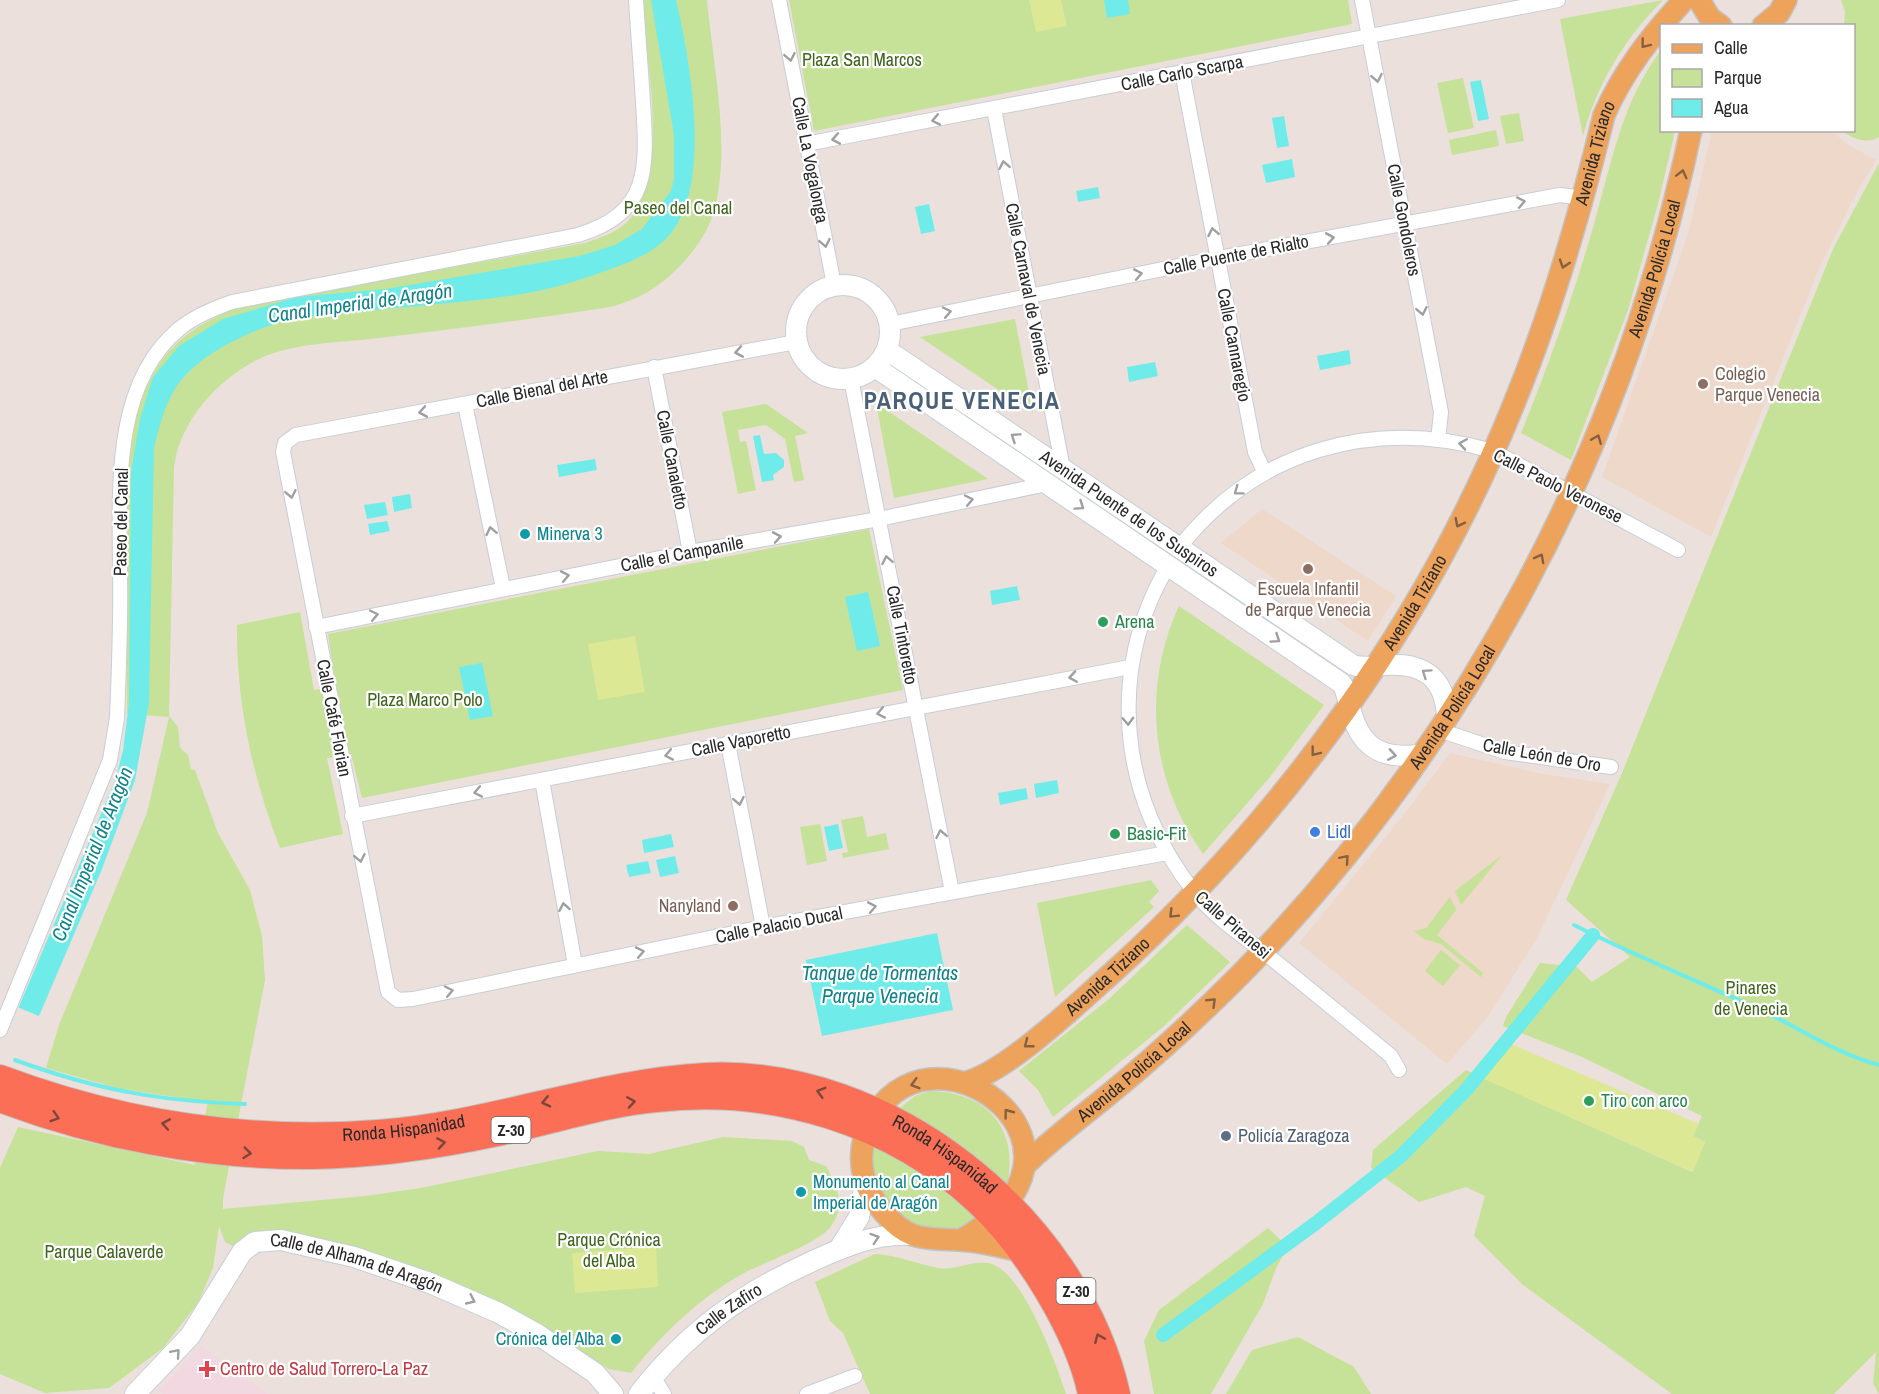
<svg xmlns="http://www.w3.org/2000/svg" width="1879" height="1394" viewBox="0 0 1879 1394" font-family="'Archivo Narrow',sans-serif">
<rect width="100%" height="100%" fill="#ebe0db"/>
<g fill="#edd8ca">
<polygon points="1712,131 1833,131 1845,143 1876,160 1852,201 1819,269 1711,537 1602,477 1688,234"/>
<polygon points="1262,509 1396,596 1368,641 1221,543"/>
<polygon points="1450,753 1543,774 1610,784 1536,940 1486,1019 1447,1064 1299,943 1402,817"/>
</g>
<polygon fill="#f2d8e1" points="201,1346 268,1394 162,1394 158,1391"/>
<g fill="#c6e198">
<path d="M 640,0 L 707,0 C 713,65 733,155 712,217 C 706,235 693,252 680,266 C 660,287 638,300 610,307 C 533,319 456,329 379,338 C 340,343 292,342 257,360 C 217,380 179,422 174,468 L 169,716 L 178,727 L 180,748 L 188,755 L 191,769 L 195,770 L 218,833 L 250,890 L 262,936 L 265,980 L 223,1198 L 223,1209 L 365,1196 L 421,1188 L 598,1151 L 649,1154 L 723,1137 L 792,1141 L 804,1147 L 809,1160 L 826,1166 C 836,1186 847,1205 831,1226 C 817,1245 766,1261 744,1273 C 699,1298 663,1333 631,1373 L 609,1369 L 537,1323 L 447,1279 L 377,1254 L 302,1234 L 269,1230 L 247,1234 L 233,1246 L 225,1242 L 219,1226 L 213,1268 L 198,1303 L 163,1348 L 109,1388 L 45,1393 L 0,1374 L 0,1168 L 18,1127 L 195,1165 L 208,1102 L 121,1089 L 46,1068 L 59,1025 L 147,813 L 169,717 L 127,714 L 126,464 C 142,380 158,337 242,306 L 585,243 C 600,238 615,233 626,223 C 672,179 647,58 640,0 Z"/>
<polygon points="789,0 1348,0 1352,24 814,131"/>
<path d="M 1663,0 C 1624,39 1597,84 1583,136 L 1560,19 Z"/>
<path d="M 1841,0 L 1879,0 L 1879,137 C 1867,145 1852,138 1842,131 L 1854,130 L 1854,26 L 1844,25 L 1845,11 Z"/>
<path d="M 1661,50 L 1662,130 L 1675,131 L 1658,204 L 1628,310 L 1571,460 L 1521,433 C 1548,367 1572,300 1592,231 C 1611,167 1620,105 1661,50 Z"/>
<polygon points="1463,78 1474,128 1448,133 1437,83"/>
<polygon points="1519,113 1524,141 1506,144 1500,116"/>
<polygon points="1496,130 1499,146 1452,155 1449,140"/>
<polygon points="1879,163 1879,1394 1873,1383 1876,1352 1834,1394 1672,1394 1523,1285 1474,1236 1485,1196 1466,1187 1419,1202 1371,1168 1373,1150 1466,1070 1692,1172 1705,1142 1693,1136 1702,1116 1582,1057 1503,1026 1506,1017 1540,963 1577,967 1592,982 1630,957 1566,900 1622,773 1833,249"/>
<polygon points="1015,319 1033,413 920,337"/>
<polygon points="876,403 988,479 894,498"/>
<polygon points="766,404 808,433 795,436 804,480 794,482 785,439 766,425 738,430 740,442 746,441 756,490 738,494 722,412"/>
<path d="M 869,529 L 903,690 L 362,798 L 351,754 L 327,758 L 343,834 L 280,848 C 252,776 236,701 237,625 L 300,612 L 314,690 L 336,686 L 328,634 Z"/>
<path d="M 1179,606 L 1324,705 L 1270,777 L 1203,854 C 1151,782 1141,688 1179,606 Z"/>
<polygon points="863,816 867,837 886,833 889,849 843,858 842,853 848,852 841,820"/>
<polygon points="820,824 827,861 807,865 800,827"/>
<polygon points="1502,855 1461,905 1455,891"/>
<polygon points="1151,880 1159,891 1149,902 1154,907 1055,997 1037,903"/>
<polygon points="1450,897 1456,910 1437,935 1483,973 1481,977 1441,944 1424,939 1414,931 1426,928"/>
<polygon points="1187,925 1230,962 1164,1026 1053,1117 1038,1090 1019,1071 1109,999"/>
<polygon points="1441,950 1460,965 1443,986 1425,971"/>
<path d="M 930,1091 C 990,1092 1022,1133 1005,1192 L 895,1112 L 915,1096 Z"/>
<path d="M 871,1140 L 899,1155 L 981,1218 C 973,1222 964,1227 955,1229 C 915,1241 878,1206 870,1168 C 869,1160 871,1149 871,1140 Z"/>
<polygon points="1268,1228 1288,1247 1276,1268 1263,1304 1211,1394 1154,1394 1144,1341 1159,1310"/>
<path d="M 875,1254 C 897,1255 917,1264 938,1268 C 955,1271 972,1260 988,1263 C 1022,1268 1056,1364 1066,1394 L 870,1394 L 843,1333 L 830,1321 L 815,1282 Z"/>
<polygon points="1298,1337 1354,1367 1371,1394 1226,1394 1252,1350"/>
</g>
<g fill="#dce894">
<polygon points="1029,0 1061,0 1067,26 1036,32"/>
<polygon points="635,636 645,692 598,700 588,644"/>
<polygon points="1499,1039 1699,1124 1693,1136 1705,1142 1693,1172 1482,1078"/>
<polygon points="656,1247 658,1287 575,1293 572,1253"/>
</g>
<g fill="#6fecea">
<path d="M 651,0 L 676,0 C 690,60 710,172 676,226 C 661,251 631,262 605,271 C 578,281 551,289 522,294 C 466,303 408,306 351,313 C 332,315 312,315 293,319 C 257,327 207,350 183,378 C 166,398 160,424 154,448 L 149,703 L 135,780 L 102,869 L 0,1107 L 0,1051 L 115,781 L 123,751 L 129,702 L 131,472 L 140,419 L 153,377 L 179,346 L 223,319 L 297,297 L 386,289 L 580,256 L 615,245 L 642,229 L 671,191 L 674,179 L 674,135 Z"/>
<polygon points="1104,0 1128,0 1130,14 1107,18"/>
<polygon points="1481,80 1489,119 1478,121 1470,82"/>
<polygon points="1284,116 1289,146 1277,148 1272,118"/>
<polygon points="1292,159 1295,177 1266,183 1262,165"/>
<polygon points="1098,187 1100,198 1078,202 1076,191"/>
<polygon points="929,204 935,231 921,234 915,207"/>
<polygon points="1349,350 1351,364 1320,370 1317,356"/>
<polygon points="1155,362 1158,376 1129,382 1127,367"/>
<polygon points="760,435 764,454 776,453 784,460 784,467 773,475 774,480 762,482 753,436"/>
<polygon points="595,459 597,470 559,477 557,465"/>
<polygon points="410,494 412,508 394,512 392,497"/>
<polygon points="385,502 388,515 367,519 364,505"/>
<polygon points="387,521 390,531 370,535 368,524"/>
<polygon points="1017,586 1020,600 992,605 990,591"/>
<polygon points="868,592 880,646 857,651 845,597"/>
<polygon points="482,663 493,716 470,720 459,667"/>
<polygon points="1057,780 1059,793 1036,798 1034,784"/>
<polygon points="1026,788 1028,799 1000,805 998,793"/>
<polygon points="838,824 843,848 829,851 824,827"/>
<polygon points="671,834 674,847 644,853 642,840"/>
<polygon points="675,856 679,873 660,877 656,860"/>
<polygon points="648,861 651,873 629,877 626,865"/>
<polygon points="937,933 953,1010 822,1036 806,960"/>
</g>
<polygon fill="#ebe0db" points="15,1006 41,1017 0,1110 0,1043"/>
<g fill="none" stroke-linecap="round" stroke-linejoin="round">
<g stroke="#6fecea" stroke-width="4">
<path d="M 1574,925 C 1641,959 1711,986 1779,1019 C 1812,1036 1842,1055 1879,1065"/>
<path d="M 15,1060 C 97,1090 159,1101 245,1104"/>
</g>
<polyline stroke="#6fecea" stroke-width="14" points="1163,1335 1316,1223 1401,1156 1467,1089 1593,935"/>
<defs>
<g id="street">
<polyline points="779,0 834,285"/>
<polyline points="1362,0 1441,412 1438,440"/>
<polyline points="1182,72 1255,452 1265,473"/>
<polyline points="994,109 1063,469"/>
<polyline points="806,144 1558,0"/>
<polyline points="890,324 1218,258 1560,195 1584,198"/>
<polyline points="796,342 296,435 285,443 283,452 388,992 398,1000 413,999 763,927 1167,853"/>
<polyline points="654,367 690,552"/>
<polyline points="851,379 952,892"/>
<polyline points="465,404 503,588"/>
<path d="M 1179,548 C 1256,449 1375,417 1493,451 L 1678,550"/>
<path d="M 1168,566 C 1106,671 1119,798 1195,893 C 1215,918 1246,938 1271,958 C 1311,990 1351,1023 1391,1056 L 1399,1070"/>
<polyline points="316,627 690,552 879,519 1047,484"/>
<polyline points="1439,730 1505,752 1611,767"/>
<polyline points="728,743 763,927"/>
<polyline points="542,780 575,965"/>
<polyline points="352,816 1130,667"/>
<path d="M 0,1030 L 110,760 L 117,718 C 119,670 121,621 120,573 C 120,494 111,385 179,329 C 195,316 213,309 232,302 L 578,235 C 651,213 647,167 643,102 C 641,68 638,34 636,0"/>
<polyline points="653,1377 664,1394"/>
<polyline points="807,1394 855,1376"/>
</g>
<g id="secondary">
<circle cx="843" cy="332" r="47"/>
<path id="s1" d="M 887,350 L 1353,665 C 1363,669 1374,666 1385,665 C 1424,662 1445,678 1447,717"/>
<path d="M 875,367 L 1341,683 C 1347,690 1346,696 1349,704 C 1359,747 1380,761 1423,754"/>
<polyline points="839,1249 859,1217 865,1183"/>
<path id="s2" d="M 135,1394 L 190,1336 L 242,1252 L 255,1242 L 281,1240 L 354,1257 L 430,1283 L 499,1313 L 537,1334 L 595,1373 L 613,1394"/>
<path id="s3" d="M 639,1394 C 689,1330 742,1293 815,1260 C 846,1246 877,1233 911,1235"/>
</g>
<g id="primary">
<polyline points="1699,0 1710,18 1721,26"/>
<polyline points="1763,26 1779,13 1786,0"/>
<path id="s4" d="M 964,1083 C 1007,1072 1077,1004 1112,973 C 1284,817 1426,622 1513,406 C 1552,311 1580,214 1604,115 C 1624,70 1651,36 1684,0"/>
<path id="s5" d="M 1026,1164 C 1053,1138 1084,1115 1113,1091 C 1157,1055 1199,1016 1239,976 C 1467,744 1624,449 1691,130"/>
<path d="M 961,1240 C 1120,1150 940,1015 876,1113 C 863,1133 858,1154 864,1177 C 869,1198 892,1227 913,1235 C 927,1240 943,1239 958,1240 C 978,1241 1000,1246 1020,1251"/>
</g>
<g id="highway">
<path id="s6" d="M 0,1078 C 123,1124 247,1143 378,1133 C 489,1125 595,1082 706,1076 C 889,1067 1077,1218 1117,1394"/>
<path d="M 0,1099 C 98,1136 206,1157 312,1156 C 374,1155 436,1146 497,1133 C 550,1122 602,1104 656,1099 C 772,1086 892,1121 978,1202 C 1025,1246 1078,1331 1091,1394"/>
</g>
</defs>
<use href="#street" stroke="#c6ced7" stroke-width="16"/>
<use href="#secondary" stroke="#c6ced7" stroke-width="22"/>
<use href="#primary" stroke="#c3c3c3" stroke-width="24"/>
<use href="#highway" stroke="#c3c3c3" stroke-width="28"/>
<use href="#street" stroke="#fff" stroke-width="14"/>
<use href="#secondary" stroke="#fff" stroke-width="20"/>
<use href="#primary" stroke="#eea35d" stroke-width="21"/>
<use href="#highway" stroke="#fb6f56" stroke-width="26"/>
</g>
<defs><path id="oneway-chevron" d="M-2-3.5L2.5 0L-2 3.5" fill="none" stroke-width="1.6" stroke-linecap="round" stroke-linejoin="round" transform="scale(1.5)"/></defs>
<g stroke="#826040">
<use href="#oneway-chevron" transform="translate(1645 44) rotate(128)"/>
<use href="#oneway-chevron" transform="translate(1682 174) rotate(-76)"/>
<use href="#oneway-chevron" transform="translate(1564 264) rotate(108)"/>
<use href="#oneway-chevron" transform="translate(1597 439) rotate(-68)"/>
<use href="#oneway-chevron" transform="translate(1459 523) rotate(117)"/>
<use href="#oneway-chevron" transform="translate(1540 558) rotate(-62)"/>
<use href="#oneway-chevron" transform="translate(1315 752) rotate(128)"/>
<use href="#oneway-chevron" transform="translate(1345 859) rotate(-49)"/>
<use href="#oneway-chevron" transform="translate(1173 914) rotate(135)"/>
<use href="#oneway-chevron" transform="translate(1212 1002) rotate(-44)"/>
<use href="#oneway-chevron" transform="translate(1028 1044) rotate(142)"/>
<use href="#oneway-chevron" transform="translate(915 1084) rotate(164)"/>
<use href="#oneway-chevron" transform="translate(1008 1113) rotate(-127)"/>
</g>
<g stroke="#9f9f9f">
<use href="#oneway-chevron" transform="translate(790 57) rotate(79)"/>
<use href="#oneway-chevron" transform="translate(1377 78) rotate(79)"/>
<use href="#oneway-chevron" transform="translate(936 120) rotate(169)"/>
<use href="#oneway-chevron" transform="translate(836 139) rotate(170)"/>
<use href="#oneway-chevron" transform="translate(1004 165) rotate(-101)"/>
<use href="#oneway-chevron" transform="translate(1521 202) rotate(-11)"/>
<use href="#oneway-chevron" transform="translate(1213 232) rotate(-101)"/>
<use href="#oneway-chevron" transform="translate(1330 238) rotate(-10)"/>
<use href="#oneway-chevron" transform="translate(825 243) rotate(79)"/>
<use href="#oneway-chevron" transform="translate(1138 274) rotate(-11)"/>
<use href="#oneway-chevron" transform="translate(1422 311) rotate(79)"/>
<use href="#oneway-chevron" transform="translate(947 312) rotate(-12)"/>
<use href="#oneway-chevron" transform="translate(739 352) rotate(170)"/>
<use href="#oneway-chevron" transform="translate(423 412) rotate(170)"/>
<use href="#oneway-chevron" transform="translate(1015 437) rotate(-146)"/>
<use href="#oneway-chevron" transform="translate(1463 444) rotate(-171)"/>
<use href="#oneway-chevron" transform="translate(1238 491) rotate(143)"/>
<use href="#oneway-chevron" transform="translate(291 494) rotate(79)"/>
<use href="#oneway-chevron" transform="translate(969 500) rotate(-12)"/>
<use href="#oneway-chevron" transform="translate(1080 506) rotate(34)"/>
<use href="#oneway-chevron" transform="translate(491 531) rotate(-102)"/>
<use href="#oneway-chevron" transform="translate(777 537) rotate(-10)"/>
<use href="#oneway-chevron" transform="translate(887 560) rotate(-101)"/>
<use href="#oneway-chevron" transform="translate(565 576) rotate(-11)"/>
<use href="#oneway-chevron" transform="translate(374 615) rotate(-12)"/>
<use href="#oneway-chevron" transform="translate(1276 639) rotate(34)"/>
<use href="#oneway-chevron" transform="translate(1426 673) rotate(-145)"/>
<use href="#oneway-chevron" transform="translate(1073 677) rotate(171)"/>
<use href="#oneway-chevron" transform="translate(881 713) rotate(169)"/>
<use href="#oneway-chevron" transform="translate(1128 721) rotate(88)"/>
<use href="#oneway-chevron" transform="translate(669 755) rotate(169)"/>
<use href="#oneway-chevron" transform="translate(1392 755) rotate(9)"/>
<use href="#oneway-chevron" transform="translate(478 792) rotate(169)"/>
<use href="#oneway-chevron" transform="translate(739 801) rotate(79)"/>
<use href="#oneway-chevron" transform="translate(941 834) rotate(-101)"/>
<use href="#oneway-chevron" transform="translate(360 858) rotate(79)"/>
<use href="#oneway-chevron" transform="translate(564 907) rotate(-100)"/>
<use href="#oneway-chevron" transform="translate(872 907) rotate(-11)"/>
<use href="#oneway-chevron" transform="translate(640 952) rotate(-11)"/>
<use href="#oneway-chevron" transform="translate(449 991) rotate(-12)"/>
<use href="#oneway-chevron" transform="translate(875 1238) rotate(-18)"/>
<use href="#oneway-chevron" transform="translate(471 1300) rotate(25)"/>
<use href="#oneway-chevron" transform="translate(176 1353) rotate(-49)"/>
</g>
<g stroke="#7d453b">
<use href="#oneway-chevron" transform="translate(821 1092) rotate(-164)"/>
<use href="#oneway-chevron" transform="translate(546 1102) rotate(167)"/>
<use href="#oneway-chevron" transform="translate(631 1102) rotate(-9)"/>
<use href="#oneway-chevron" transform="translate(55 1117) rotate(17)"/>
<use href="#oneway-chevron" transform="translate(166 1124) rotate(-170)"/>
<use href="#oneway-chevron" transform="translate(441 1143) rotate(-9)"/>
<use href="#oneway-chevron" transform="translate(247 1153) rotate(6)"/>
<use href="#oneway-chevron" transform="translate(1099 1338) rotate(-113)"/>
</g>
<g fill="#8d6e63" stroke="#fff" stroke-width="2">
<circle cx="1703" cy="384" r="6"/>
<circle cx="1308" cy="569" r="6"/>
<circle cx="733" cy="906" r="6"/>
</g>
<g fill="#0f9aa8" stroke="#fff" stroke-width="2">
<circle cx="525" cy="534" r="6"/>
<circle cx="801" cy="1192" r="6"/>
<circle cx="616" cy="1339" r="6"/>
</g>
<g fill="#2e9e5b" stroke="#fff" stroke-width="2">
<circle cx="1103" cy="622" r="6"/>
<circle cx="1115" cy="834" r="6"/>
<circle cx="1589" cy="1101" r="6"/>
</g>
<circle fill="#3f7fe0" stroke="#fff" stroke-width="2" cx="1315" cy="832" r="6"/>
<circle fill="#5c6f8a" stroke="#fff" stroke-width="2" cx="1226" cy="1136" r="6"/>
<path fill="#e0444e" stroke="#fff" stroke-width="2" d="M204 1360h6v6h6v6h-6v6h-6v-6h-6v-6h6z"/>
<g text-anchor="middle" stroke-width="4.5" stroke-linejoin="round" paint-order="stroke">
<g fill="#fff" stroke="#696969" stroke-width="1.5">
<rect x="491.5" y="1117" width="39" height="26" rx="4.5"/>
<rect x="1056.5" y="1278" width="39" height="26" rx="4.5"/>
</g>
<g font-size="16" font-weight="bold" fill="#292929">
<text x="511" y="1136">Z-30</text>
<text x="1076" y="1297">Z-30</text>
</g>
<g font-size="18" fill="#3f641b" stroke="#fff">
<text x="862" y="66">Plaza San Marcos</text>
<text x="678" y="214">Paseo del Canal</text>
<text x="425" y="706">Plaza Marco Polo</text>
<text x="1751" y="994">Pinares<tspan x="1751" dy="21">de Venecia</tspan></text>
<text x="609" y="1246">Parque Crónica<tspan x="609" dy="21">del Alba</tspan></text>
<text x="104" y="1258">Parque Calaverde</text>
</g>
<g font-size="18" fill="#292929" stroke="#fff">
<text transform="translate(1182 73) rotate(-11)" y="6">Calle Carlo Scarpa</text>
<text dy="6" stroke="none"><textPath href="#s4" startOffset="1152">Avenida Tiziano</textPath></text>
<text transform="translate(810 160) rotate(79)" y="6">Calle La Vogalonga</text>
<text transform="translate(1404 220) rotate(79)" y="6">Calle Gondoleros</text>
<text transform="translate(1236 255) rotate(-11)" y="6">Calle Puente de Rialto</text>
<text dy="6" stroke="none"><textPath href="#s5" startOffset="1113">Avenida Policía Local</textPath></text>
<text transform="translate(1028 289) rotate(79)" y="6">Calle Carnaval de Venecia</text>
<text transform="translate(1234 345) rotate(79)" y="6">Calle Cannaregio</text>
<text transform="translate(542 389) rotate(-11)" y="6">Calle Bienal del Arte</text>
<text transform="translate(672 460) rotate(79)" y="6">Calle Canaletto</text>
<text transform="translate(1558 486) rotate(27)" y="6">Calle Paolo Veronese</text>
<text dy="6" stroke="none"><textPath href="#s1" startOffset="292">Avenida Puente de los Suspiros</textPath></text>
<text transform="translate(121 522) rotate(-89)" y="6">Paseo del Canal</text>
<text transform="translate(682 554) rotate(-11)" y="6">Calle el Campanile</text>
<text dy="6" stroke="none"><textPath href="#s4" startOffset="666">Avenida Tiziano</textPath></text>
<text transform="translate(902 635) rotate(79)" y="6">Calle Tintoretto</text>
<text dy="6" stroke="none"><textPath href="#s5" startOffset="628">Avenida Policía Local</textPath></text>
<text transform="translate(334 718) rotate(79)" y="6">Calle Café Florian</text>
<text transform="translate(741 741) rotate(-11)" y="6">Calle Vaporetto</text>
<text transform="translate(1542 755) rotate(10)" y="6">Calle León de Oro</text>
<text transform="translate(779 925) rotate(-11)" y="6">Calle Palacio Ducal</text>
<text transform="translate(1233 925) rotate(41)" y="6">Calle Piranesi</text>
<text dy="6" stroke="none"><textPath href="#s4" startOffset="180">Avenida Tiziano</textPath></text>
<text dy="6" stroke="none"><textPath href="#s5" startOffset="142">Avenida Policía Local</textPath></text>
<text dy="6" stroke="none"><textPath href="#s6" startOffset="411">Ronda Hispanidad</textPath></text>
<text dy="6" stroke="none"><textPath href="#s6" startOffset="975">Ronda Hispanidad</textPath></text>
<text dy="6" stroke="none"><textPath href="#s2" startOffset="300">Calle de Alhama de Aragón</textPath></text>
<text dy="6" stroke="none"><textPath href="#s3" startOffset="124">Calle Zafiro</textPath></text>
</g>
<g font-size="18" fill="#785e54" stroke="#fff" text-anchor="start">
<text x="1715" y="380">Colegio<tspan x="1715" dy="21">Parque Venecia</tspan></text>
<text x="1308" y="595" text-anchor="middle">Escuela Infantil<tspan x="1308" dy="21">de Parque Venecia</tspan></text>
<text x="721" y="912" text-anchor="end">Nanyland</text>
</g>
<g font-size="18" fill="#0d838f" stroke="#fff" text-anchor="start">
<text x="537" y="540">Minerva 3</text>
<text x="813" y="1188">Monumento al Canal<tspan x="813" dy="21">Imperial de Aragón</tspan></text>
<text x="604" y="1345" text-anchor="end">Crónica del Alba</text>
</g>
<g font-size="18" fill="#27864d" stroke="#fff" text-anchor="start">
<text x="1115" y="628">Arena</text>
<text x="1127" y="840">Basic-Fit</text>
<text x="1601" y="1107">Tiro con arco</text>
</g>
<g font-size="18" fill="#366cbe" stroke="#fff" text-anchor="start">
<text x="1327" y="838">Lidl</text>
</g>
<g font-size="18" fill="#4e5e75" stroke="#fff" text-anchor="start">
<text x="1238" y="1142">Policía Zaragoza</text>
</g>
<g font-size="18" fill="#be3a42" stroke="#fff" text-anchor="start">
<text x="220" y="1375">Centro de Salud Torrero-La Paz</text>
</g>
<g font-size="20" font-style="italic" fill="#10828a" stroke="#fff">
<text transform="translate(360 303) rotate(-8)" y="7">Canal Imperial de Aragón</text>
<text transform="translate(92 854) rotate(-68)" y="7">Canal Imperial de Aragón</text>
<text x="880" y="980">Tanque de Tormentas<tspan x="880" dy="23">Parque Venecia</tspan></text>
</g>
<g font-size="24" font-weight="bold" letter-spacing="1.5" fill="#4a6079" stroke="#fff">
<text x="962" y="409">PARQUE VENECIA</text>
</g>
</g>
<rect x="1660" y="24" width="195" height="108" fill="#ffffff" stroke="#a9a9a9" stroke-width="1.5"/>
<rect x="1672" y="44" width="30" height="9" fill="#eea35d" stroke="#a9a9a9" stroke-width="1.5"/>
<text x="1714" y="54" font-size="18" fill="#292929">Calle</text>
<rect x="1672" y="69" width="30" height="18" fill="#c6e198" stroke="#a9a9a9" stroke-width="1.5"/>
<text x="1714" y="84" font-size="18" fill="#292929">Parque</text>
<rect x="1672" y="99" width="30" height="18" fill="#6fecea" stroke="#a9a9a9" stroke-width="1.5"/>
<text x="1714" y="114" font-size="18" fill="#292929">Agua</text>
</svg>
